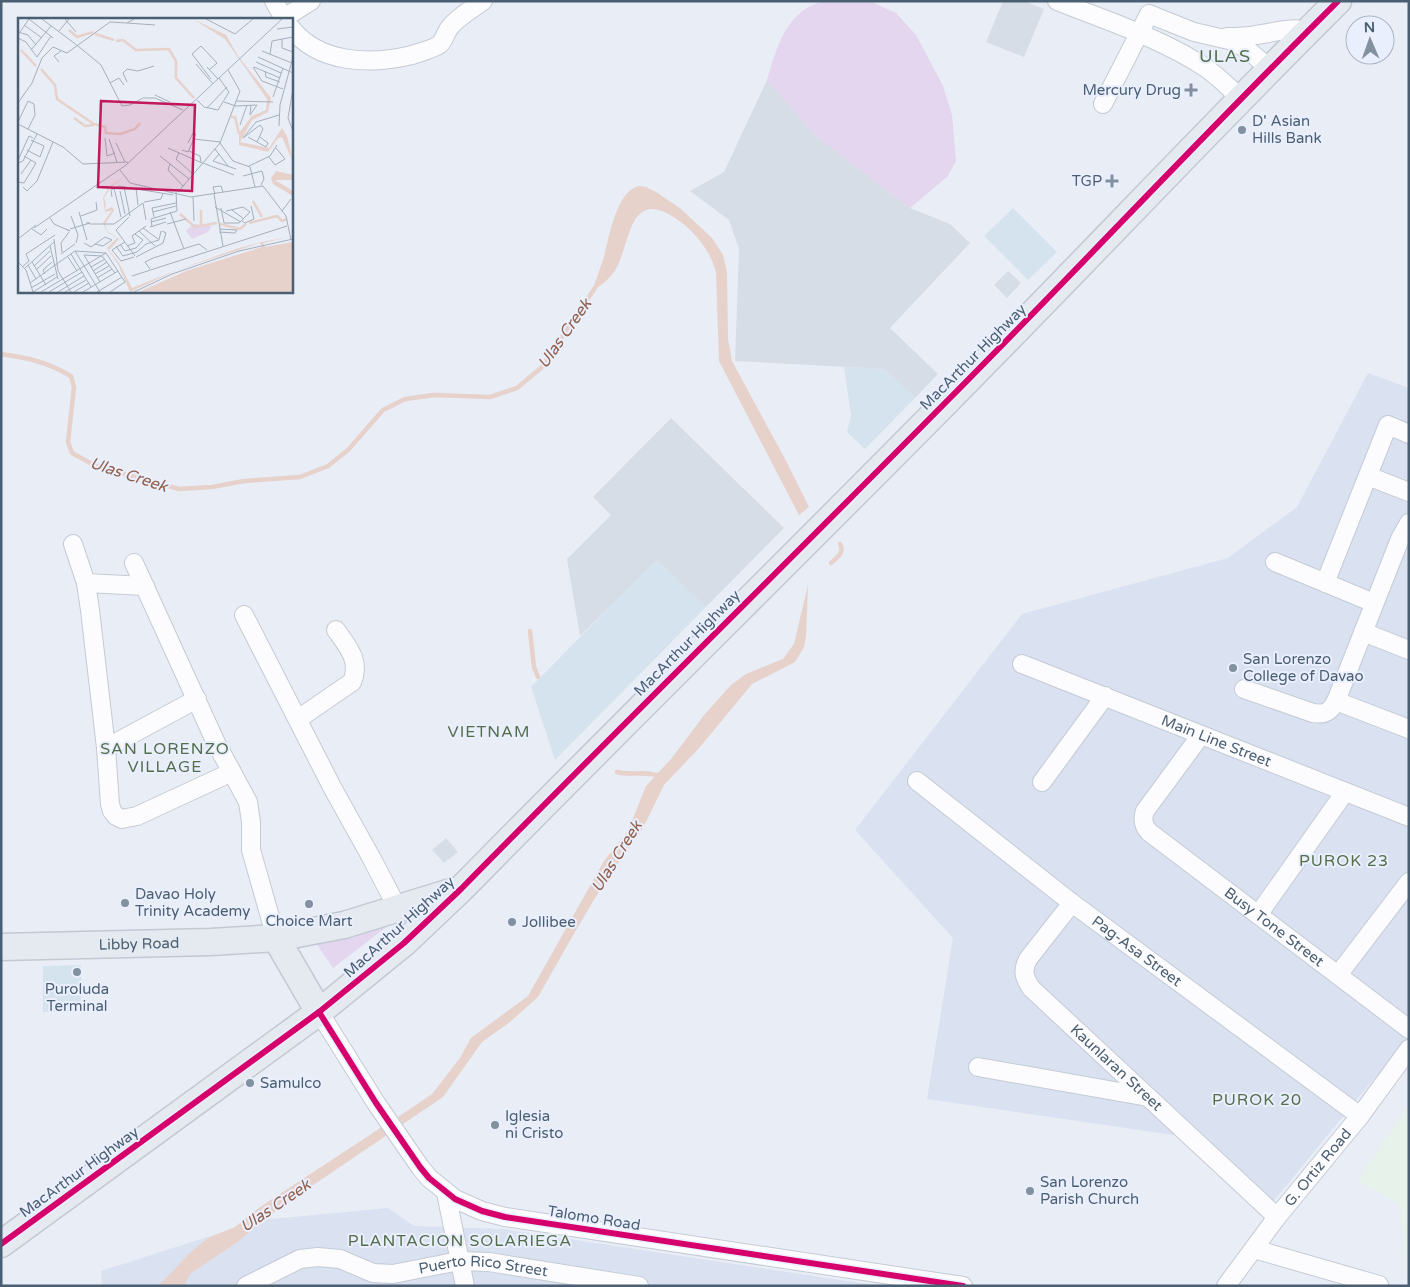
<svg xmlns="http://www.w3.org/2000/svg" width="1410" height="1287" viewBox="0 0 1410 1287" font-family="'Varela Round',sans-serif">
<rect width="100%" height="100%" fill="#e9edf6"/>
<g fill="#dae1f1">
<polygon points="1368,373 1409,388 1409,1036 1263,1214 1180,1136 927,1099 953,938 855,830 1022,614 1228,558 1297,507"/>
<polygon points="388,1208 414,1226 503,1229 880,1286 102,1286 101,1271 261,1220"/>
</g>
<g fill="#d5e3ef">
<polygon points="1013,208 1057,252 1028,280 984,236"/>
<polygon points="844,367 885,369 915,398 865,449 847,432 851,415"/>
<polygon points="657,559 706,607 555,760 531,687"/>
<polygon points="81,965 81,1011 43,1012 43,966"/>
</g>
<g fill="#d7dde6">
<polygon points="1003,1 1024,1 1044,9 1024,57 986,42"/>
<polygon points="767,80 816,136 910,208 950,224 970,243 890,328 938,374 915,398 885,369 735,361 739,249 729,220 690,191 724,172"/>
<polygon points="1008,271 1021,283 1007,298 994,285"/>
<polygon points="671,418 784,528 706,607 657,560 580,636 567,559 611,515 593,497"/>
<polygon points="446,838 458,852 444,863 432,850"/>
</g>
<polygon fill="#e7f2ea" points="1409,1104 1409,1286 1408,1286 1400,1205 1358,1181"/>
<g fill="#e3d6ee">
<path d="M 822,1 L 866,1 L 874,3 L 896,13 L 916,35 L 943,86 L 952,115 L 956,161 L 948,176 L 910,208 L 816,136 L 767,80 C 775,54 781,27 804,10 C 809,6 816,4 822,1 Z"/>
<polygon points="389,925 333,968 316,943 352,936"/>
</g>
<g fill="#e6d1cb">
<path d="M 639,186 L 646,187 L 656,192 L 681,209 L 712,238 L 723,255 L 727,272 L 728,339 L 732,361 L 785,459 L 809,507 L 799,515 L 719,361 L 716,272 C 710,250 695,232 678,220 C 630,186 631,239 617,267 C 611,278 602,285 592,291 C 596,280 600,269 604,257 C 609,238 616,191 639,186 Z"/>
<polygon points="808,585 806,636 804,647 795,662 752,684 700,747 664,785 642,830 620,860 595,898 568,944 538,997 510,1022 482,1042 443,1097 403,1124 398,1117 432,1094 460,1058 471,1038 528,996 604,861 628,831 646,786 671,759 705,714 731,685 746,674 783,659 794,644"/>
<polygon points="382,1127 387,1135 278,1209 236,1243 190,1274 184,1286 158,1286 193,1250 208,1238 235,1227 260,1207"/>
</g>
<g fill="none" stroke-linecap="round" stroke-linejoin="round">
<g stroke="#e6d1cb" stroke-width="4.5">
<path d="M 1,354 C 29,358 47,362 71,376 L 74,387 L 68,442 L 72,453 L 96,466 L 179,489 L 212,487 L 244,481 L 300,477 L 328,466 L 348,450 L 383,410 L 405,399 L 434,395 L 490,397 L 517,388 L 541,368 L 595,288"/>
<path d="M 831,563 C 837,557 845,553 840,544"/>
<polyline points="530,631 534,667 538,677"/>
<path d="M 617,772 C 631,776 649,770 662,777"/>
</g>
<defs>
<g id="minor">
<polyline points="274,1 284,19"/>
<path d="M 1057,1 C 1107,21 1161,38 1206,68 C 1219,77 1229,88 1241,98"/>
<polyline points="284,18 311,1"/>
<path d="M 291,28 C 319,64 371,65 412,55 C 418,53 436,48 440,44 C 444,40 446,32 450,27 C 458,17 472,9 483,1"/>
<path d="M 1227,37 C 1237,37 1246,37 1256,35 C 1273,33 1291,26 1308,31"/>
<polyline points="1103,104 1149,14 1194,32 1233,41 1248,50 1270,69"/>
<polyline points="1368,476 1409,492"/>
<polyline points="73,544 86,583 90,610 106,748 110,804 112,811 116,816 122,819 137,816 232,772"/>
<polyline points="1275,562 1374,603"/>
<polyline points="134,563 216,743 248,802 251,822 251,850 276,938"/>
<polyline points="86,583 145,586"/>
<polyline points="1325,583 1388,425 1409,434"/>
<polyline points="244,615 332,787 372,859 398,909"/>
<polyline points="1363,632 1409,650"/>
<path id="s1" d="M 1022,664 L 1409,817"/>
<path d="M 1244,689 L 1313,713 C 1325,715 1330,712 1336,701 L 1400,539 L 1409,523"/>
<polyline points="1336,701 1409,729"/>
<path d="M 298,719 L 352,682 C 361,661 348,647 336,630"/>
<path id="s2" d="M 1201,735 L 1145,811 C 1142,819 1143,825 1149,832 L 1409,1029"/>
<polyline points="106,748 197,699"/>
<path id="s3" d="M 917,781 L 1072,903 L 1360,1116"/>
<polyline points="1042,782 1105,696"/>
<path id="s4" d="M 1072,903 L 1028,959 C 1022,971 1024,977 1031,988 L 1277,1217"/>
<polyline points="1258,915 1345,792"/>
<polyline points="1338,975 1409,882"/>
<polyline points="319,1012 376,1103 420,1167 429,1178 455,1199 482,1211 505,1217 963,1286"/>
<polyline points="978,1067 1148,1097"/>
<polyline points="446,1193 465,1286"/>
<polyline points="1254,1249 1379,1285"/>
<path id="s5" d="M 246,1286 L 300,1259 L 318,1257 L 340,1259 L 373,1273 L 393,1274 L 459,1261 L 489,1262 L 639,1286"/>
<path id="s6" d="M 1226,1286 L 1277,1217 L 1360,1116 L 1409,1049"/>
</g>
<g id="highway">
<polyline points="276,938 319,1012"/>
<path id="s7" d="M 1,947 L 211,942 L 276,938 L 344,925 L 454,891"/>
<path d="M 1,1244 L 319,1012 L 404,943 L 461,889 C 622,725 786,564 948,400 C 1079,268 1206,132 1338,1"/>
</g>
</defs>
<use href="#minor" stroke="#c4cbd4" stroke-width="20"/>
<use href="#highway" stroke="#c2c9d2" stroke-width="29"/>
<use href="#minor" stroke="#fcfcfe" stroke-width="18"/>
<use href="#highway" stroke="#e4eaf0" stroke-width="26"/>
<defs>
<g id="cycleway">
<polyline points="319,1012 376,1103 420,1167 429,1178 455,1199 482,1211 505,1217 963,1286"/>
<path d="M 1,1244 L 319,1012 L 404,943 L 461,889 C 622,725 786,564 948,400 C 1079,268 1206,132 1338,1"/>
</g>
</defs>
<use href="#cycleway" stroke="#eaeffe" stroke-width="9"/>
<use href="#cycleway" stroke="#d6006c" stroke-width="6"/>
</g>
<g fill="#8291a0" stroke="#eaeffe" stroke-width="2">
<path d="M1188.5 82.5h5v5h5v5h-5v5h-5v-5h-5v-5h5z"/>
<circle cx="1242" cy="130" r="5"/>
<path d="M1109.5 173.5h5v5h5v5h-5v5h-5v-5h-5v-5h5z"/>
<circle cx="1233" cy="668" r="5"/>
<circle cx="125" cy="903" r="5"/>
<circle cx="309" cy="904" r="5"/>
<circle cx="512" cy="922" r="5"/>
<circle cx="77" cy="972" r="5"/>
<circle cx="250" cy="1083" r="5"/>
<circle cx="495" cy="1125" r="5"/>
<circle cx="1030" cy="1191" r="5"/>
</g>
<g text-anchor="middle" stroke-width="4" stroke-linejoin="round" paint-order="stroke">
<g font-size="15" fill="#4b5f72" stroke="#eaeffe" text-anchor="start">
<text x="1181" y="95" text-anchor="end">Mercury Drug</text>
<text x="1252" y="126">D' Asian<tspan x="1252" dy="17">Hills Bank</tspan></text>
<text x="1102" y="186" text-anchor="end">TGP</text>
<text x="1243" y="664">San Lorenzo<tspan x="1243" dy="17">College of Davao</tspan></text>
<text x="135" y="899">Davao Holy<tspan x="135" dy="17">Trinity Academy</tspan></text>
<text x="309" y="926" text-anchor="middle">Choice Mart</text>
<text x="522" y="927">Jollibee</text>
<text x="77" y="994" text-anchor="middle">Puroluda<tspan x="77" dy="17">Terminal</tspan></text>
<text x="260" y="1088">Samulco</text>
<text x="505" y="1121">Iglesia<tspan x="505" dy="17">ni Cristo</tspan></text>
<text x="1040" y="1187">San Lorenzo<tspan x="1040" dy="17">Parish Church</tspan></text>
</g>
<g font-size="15" fill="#4b5f72" stroke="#eaeffe">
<text transform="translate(973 357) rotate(-45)" y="5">MacArthur Highway</text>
<text transform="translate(687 643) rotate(-45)" y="5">MacArthur Highway</text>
<text dy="5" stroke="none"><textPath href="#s1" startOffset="209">Main Line Street</textPath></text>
<text transform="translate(399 927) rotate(-42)" y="5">MacArthur Highway</text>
<text dy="5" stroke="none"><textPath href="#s2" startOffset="274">Busy Tone Street</textPath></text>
<text dy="5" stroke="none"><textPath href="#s7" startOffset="138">Libby Road</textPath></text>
<text dy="5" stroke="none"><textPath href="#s3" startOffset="278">Pag-Asa Street</textPath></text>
<text dy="5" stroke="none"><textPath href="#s4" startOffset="219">Kaunlaran Street</textPath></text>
<text dy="5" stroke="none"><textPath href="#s6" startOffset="150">G. Ortiz Road</textPath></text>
<text transform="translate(79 1172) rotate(-36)" y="5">MacArthur Highway</text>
<text transform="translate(594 1218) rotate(9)" y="5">Talomo Road</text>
<text dy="5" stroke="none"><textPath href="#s5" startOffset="248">Puerto Rico Street</textPath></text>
</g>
<g font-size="16" font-style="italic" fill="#92614c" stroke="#eaeffe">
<text transform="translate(564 333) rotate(-55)" y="6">Ulas Creek</text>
<text transform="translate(129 474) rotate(18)" y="6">Ulas Creek</text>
<text transform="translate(616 856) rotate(-58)" y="6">Ulas Creek</text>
<text transform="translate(275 1205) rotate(-34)" y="6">Ulas Creek</text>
</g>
<g font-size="16" letter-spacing="1" fill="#546e4c" stroke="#eaeffe">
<text x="489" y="737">VIETNAM</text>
<text x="165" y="754">SAN LORENZO<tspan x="165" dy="18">VILLAGE</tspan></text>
<text x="1344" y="866">PUROK 23</text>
<text x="1257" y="1105">PUROK 20</text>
<text x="460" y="1246">PLANTACION SOLARIEGA</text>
</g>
<g font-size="18" letter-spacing="1" fill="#546e4c" stroke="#eaeffe">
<text x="1225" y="62">ULAS</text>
</g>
</g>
<g transform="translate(18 18)">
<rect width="275" height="275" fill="#e9edf6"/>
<path d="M 175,206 L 191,207 L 193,209 L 190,214 L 174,221 L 168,213 Z" fill="#e3d6ee"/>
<path d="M 175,1 L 208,17 L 220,38 L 253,80 L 250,94 L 234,102 L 222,124 L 251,130 L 264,110 L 269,118 L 275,144 L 264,119 L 260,120 L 250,134 L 221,127 L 221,115 L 234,98 L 248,92 L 249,81 L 207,21 ZM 258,153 L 275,157 L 274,162 L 257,162 L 275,173 L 275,178 L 255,166 L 253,160 ZM 106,159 L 93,169 L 86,180 L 88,186 L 87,192 L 94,189 L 96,192 L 87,206 L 89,213 L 101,221 L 91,232 L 101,245 L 114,270 L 159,252 L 218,231 L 244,224 L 271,219 L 245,225 L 247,229 L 275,224 L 275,274 L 121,274 L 168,253 L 244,229 L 242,225 L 159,252 L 112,274 L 100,246 L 89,230 L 99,220 L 89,214 L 85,205 L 94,192 L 87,194 L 85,180 L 91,169 Z" fill="#e6d1cb"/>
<path fill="none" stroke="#e6d1cb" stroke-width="2.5" d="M 51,12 L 59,19 L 75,14M 77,16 L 96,22M 98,23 L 105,22 L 118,32 L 151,31 L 158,43 L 158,60 L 176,80M 3,32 L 18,48M 23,51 L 37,67 L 39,81 L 76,106 L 87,109 L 88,115 L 102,116 L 117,111 L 122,105M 213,99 L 217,99 L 221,116M 56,100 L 67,108 L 76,107M 235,183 L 244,199M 183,192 L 183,208M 162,196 L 177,209 L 199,205M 231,205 L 259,198 L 264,203 L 269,201M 202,206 L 222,211 L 228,206"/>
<path fill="none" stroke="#a5b0bd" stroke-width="1" d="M 11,1 L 35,20M 24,1 L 60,28M 47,1 L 58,14M 188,1 L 217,16 L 235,1M 109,5 L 137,7M 6,7 L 24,20M 259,11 L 275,9M 41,13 L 51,1M 0,14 L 10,17 L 18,27M 2,14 L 11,1M 0,20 L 8,24 L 19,39 L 33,18M 264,21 L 264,30 L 275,34M 60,28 L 83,47 L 104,88 L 112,87 L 125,80 L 137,80 L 165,92M 13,32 L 33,8M 244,33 L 274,45M 252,36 L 254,23 L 275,19M 240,39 L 275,55M 41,44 L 36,38 L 43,33M 238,44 L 263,55M 178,46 L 195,66M 189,49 L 200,61M 235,49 L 244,63 L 265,71M 236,49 L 262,60M 191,52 L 199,45 L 183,28 L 174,36 L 193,61M 247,53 L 248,59 L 262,64M 109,64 L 105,55 L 109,51 L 120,53 L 136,48M 92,65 L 101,60 L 106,67M 275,71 L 270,100 L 275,113M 137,77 L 152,84M 255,79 L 265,50M 179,82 L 186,89 L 200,92 L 211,74 L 201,60M 218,83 L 255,84M 206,84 L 218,88 L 239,87M 0,85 L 14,65 L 24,40 L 35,29 L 49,35 L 92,4 L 109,5 L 116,1M 233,87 L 232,97 L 239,87M 189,90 L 209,69M 0,104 L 10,83 L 16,86 L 17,97 L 10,111M 0,106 L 45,129 L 65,146 L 110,144M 222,107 L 229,87M 242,107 L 225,120 L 238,104 L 261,97M 261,108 L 262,87 L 275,39M 230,119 L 248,129 L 250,125 L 242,119M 87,120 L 89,138 L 97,135M 91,121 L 99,144M 176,121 L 202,124M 239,124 L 245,111 L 242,107M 98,125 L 107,144M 202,125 L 215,143 L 232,149 L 237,169M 150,130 L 184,145M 197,131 L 210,148M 9,132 L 22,139 L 26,128 L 13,122M 164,132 L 170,134 L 178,116 L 175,115 L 170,125M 171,133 L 182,138 L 183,144M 161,135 L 158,141 L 175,156M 201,136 L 195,143 L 218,151M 142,138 L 171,161M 251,139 L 257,147 L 267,141 L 258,130M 1,140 L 11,118 L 15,120M 0,145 L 5,143 L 19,116M 185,145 L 216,157M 152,146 L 150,152 L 165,168M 231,148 L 252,138 L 259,127M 102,152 L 112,165 L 173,179 L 245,168 L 268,198 L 273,222M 3,156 L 13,142M 225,158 L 244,153 L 246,161 L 243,167M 0,164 L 6,165 L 18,145 L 6,138M 5,169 L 9,173 L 19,163 L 35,124M 106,169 L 112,198M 96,170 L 103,199M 118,170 L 120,187M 102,173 L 107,196M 160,174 L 202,125 L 222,73 L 210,52M 196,176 L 205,228M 197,176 L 195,169 L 203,168 L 205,174M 94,179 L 93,172 L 101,168 L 155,177M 175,179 L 176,203M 126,184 L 143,181 L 145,175M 125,185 L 128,202M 197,189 L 223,204M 203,190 L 206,205 L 221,205 L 232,194 L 225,189 L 208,193M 214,192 L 226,201M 264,193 L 273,181M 61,194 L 69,222M 135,194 L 158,188M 152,194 L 166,231M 53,198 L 60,217 L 58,225M 63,198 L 79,192 L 78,184M 111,199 L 98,212 L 117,238M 136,199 L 134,190 L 158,185M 32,200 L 36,206 L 52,213 L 48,211M 224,203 L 227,205 L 236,201 L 233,188M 133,204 L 148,200M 72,206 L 96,206 L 125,185M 149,206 L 168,201M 132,209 L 148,204M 134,209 L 133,201 L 159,193 L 158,174M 16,210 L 108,147 L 264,1M 125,210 L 140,221M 14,211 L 23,217 L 29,211M 52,211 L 72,205 L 68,205M 201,211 L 219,212M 121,213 L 137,228M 201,214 L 217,215 L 219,212M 0,221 L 18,207M 36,221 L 40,253 L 53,274M 107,224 L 94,232 L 103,243 L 116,239M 66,225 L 73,229 L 87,219 L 94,222 L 85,228 L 77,226M 102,226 L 107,233 L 118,230 L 125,222 L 117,216M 32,228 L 40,261M 98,228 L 105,238 L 119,234 L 128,226 L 141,222 L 143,213M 109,228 L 117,225 L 114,218 L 128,208M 57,233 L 88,235 L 107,264 L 92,274M 57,233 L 82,274M 44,234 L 43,225 L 51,214M 43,236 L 57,226M 53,236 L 73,269M 66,237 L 84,238 L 97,255M 66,237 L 82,264M 50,239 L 59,253M 118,239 L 145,225 L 148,215 L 144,213M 0,244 L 8,252 L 15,274 L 39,259M 14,244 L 28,267M 10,247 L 18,261M 16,248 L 32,233M 4,249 L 11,243 L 8,236 L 37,217M 73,249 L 87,241M 7,250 L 36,224M 132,251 L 127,244 L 135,240 L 181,226 L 189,232M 18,252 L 33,238M 75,253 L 89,244M 27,256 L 25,252 L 34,244M 77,256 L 91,248M 114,258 L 269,208M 79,260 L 94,251M 12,265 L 57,233M 13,270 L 37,256M 23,274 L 88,235M 31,274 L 64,254M 40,274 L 66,258M 47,274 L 68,262M 56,274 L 71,265M 65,274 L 100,253M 79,274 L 104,259M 116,274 L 154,256 L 221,233 L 275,221"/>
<path fill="#c2185b" fill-opacity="0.15" stroke="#c2185b" stroke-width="2.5" d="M 83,83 L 177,87 L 174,173 L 80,169 Z"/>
<rect width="275" height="275" fill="none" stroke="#4b5f72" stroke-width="2.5"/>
</g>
<rect width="1410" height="1287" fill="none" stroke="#4b5f72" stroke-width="5"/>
<g transform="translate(1370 40) rotate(358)"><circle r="24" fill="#eaeffe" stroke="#aab5c6"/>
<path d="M0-4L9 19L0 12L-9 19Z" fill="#8291a0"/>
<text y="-8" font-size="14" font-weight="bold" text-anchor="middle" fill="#4b5f72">N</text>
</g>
</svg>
